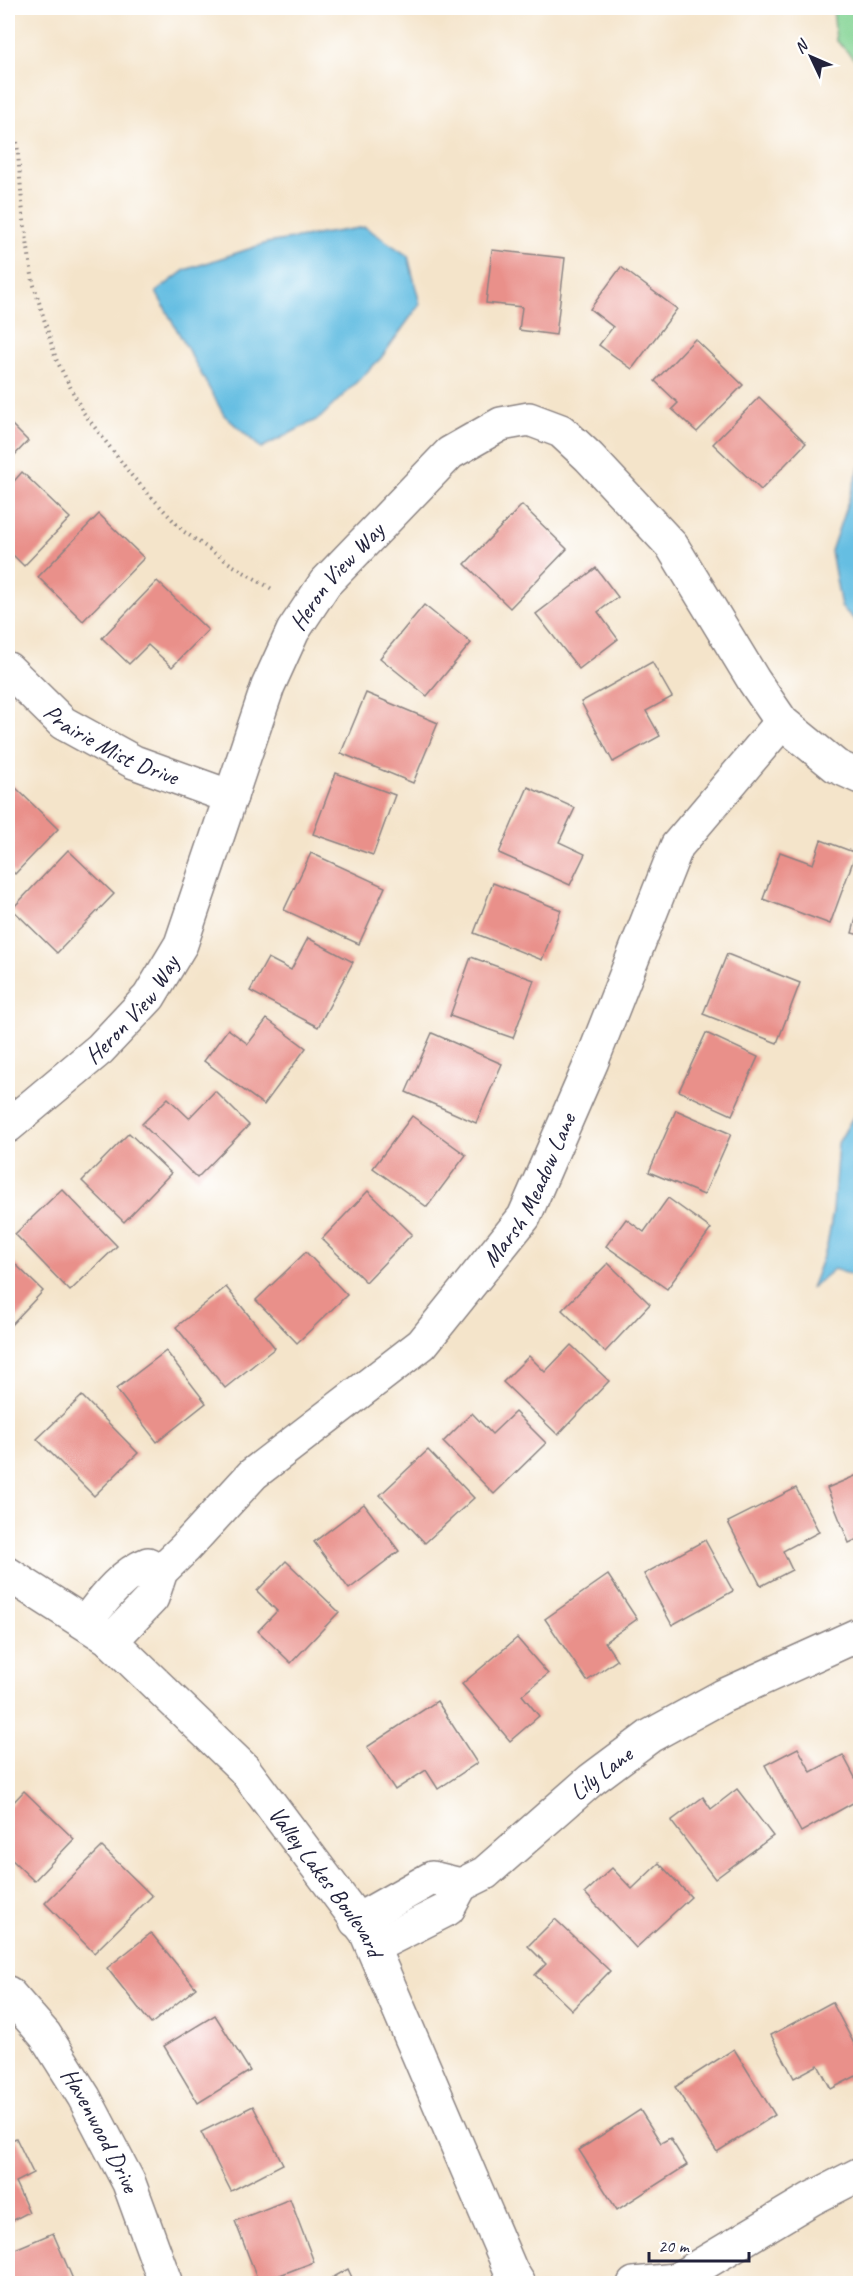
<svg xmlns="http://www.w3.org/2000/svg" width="868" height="2291" viewBox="0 0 868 2291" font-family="Caveat,sans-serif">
<rect width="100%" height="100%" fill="#fff"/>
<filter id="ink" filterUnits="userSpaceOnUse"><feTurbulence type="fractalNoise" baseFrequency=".0167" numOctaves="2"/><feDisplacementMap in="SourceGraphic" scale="12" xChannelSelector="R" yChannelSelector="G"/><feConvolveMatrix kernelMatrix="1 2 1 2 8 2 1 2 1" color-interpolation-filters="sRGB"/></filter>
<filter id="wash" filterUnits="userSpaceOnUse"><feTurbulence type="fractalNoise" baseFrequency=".008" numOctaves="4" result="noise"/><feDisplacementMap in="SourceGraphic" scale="24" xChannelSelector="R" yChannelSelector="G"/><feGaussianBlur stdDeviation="1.35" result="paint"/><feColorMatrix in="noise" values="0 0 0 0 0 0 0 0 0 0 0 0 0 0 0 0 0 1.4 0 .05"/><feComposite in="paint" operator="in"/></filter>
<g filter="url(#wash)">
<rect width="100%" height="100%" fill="#f4e4ca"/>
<polygon fill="#84d494" stroke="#537b68" stroke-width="1.5" points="833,8 860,8 860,65 836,40"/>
<g fill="#65bee2" stroke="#44708e" stroke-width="1.5">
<polygon points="365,227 408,256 420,304 381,358 320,418 261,448 224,415 156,292 185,270 267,243"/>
<polygon points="860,466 860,625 841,607 831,551"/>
<polygon points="860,1105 860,1278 834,1269 811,1288 827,1246 833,1211 838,1143"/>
</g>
<g id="blocks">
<g fill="#e9908a">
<polygon points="492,250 565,258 556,335 519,330 522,307 486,303"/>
<polygon points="621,267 677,309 632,369 599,345 613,327 590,309"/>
<polygon points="695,339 743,385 697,432 672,409 678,403 655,381"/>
<polygon points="759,397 806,443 761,490 713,444"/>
<polygon points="8,421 28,441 8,462"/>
<polygon points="22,472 70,518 24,566 8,550 8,488"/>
<polygon points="522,505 567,549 510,608 465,564"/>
<polygon points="99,514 144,558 83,621 38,577"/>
<polygon points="596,568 618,597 598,612 618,639 579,669 536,614"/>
<polygon points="157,581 208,630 172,667 148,645 129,664 102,638"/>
<polygon points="424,605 471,643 427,696 380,658"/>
<polygon points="652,662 672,697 646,711 660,736 613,762 581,702"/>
<polygon points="366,693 438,723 413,783 341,753"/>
<polygon points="336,773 395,795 373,855 313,834"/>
<polygon points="13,785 58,829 15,874 8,867 8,791"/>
<polygon points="528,787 575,808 559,842 585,854 570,885 499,853"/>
<polygon points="821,840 856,853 830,924 763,899 780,852 813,864"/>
<polygon points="68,850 114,894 57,953 12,909"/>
<polygon points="311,853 385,887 359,944 284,910"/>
<polygon points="493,883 561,910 542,960 474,933"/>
<polygon points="860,904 860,935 852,933"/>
<polygon points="308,938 353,962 318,1027 250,991 268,958 291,970"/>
<polygon points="727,954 800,983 777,1043 703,1014"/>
<polygon points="471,957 534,980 513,1038 450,1016"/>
<polygon points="267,1019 306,1048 264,1105 204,1061 228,1029 248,1044"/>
<polygon points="432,1033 502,1064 476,1123 406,1092"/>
<polygon points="706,1033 758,1057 732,1115 679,1091"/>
<polygon points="215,1091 249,1125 197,1178 142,1124 168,1098 189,1118"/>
<polygon points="676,1110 731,1134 704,1195 649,1172"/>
<polygon points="412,1116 466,1155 427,1207 373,1168"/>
<polygon points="129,1133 171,1173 124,1222 82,1181"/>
<polygon points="62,1189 117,1246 70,1291 15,1234"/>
<polygon points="368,1191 412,1234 366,1282 322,1239"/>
<polygon points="668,1198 711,1229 667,1289 606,1246 626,1219 644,1232"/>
<polygon points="306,1252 347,1295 297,1343 256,1300"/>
<polygon points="8,1257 43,1291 8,1328"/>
<polygon points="608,1263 650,1304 605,1352 562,1310"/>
<polygon points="226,1287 275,1348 225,1388 176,1327"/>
<polygon points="571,1345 609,1381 558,1435 503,1382 529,1356 545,1372"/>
<polygon points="166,1351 206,1403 157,1442 116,1389"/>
<polygon points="82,1396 138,1453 94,1496 37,1439"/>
<polygon points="515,1412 546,1443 494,1494 443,1442 472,1413 492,1434"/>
<polygon points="428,1450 474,1498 425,1543 380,1495"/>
<polygon points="860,1474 860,1538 849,1543 827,1488"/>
<polygon points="796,1488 819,1532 783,1551 792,1570 761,1586 728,1522"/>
<polygon points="364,1504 399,1551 349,1589 314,1542"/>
<polygon points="705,1540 733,1591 672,1625 644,1574"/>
<polygon points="286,1561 339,1612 291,1663 258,1631 277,1611 257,1591"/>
<polygon points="608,1575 637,1619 605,1642 617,1660 587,1681 545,1619"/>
<polygon points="517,1638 548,1674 522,1695 539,1716 510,1741 462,1684"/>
<polygon points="437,1701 477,1763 438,1789 426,1770 395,1790 367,1747"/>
<polygon points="798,1748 811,1772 843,1755 860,1787 860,1799 801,1832 765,1765"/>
<polygon points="737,1789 773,1836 715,1879 671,1821 703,1797 711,1809"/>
<polygon points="24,1791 74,1839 34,1881 8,1856 8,1808"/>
<polygon points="102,1847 152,1896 94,1953 45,1903"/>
<polygon points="659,1863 691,1897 636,1948 585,1893 612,1868 632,1889"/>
<polygon points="555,1919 610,1971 572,2010 535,1975 546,1964 528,1946"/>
<polygon points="151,1933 196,1988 151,2024 107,1968"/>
<polygon points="832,2002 860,2055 860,2074 831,2089 818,2065 794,2078 771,2035"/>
<polygon points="215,2015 250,2071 198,2103 164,2046"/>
<polygon points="734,2049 775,2115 717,2152 675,2087"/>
<polygon points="253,2106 283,2164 231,2191 201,2132"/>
<polygon points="640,2110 661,2143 670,2138 687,2165 617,2210 579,2150"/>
<polygon points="16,2138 33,2173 15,2182 29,2212 8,2223 8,2142"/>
<polygon points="290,2199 314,2262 259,2283 235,2221"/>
<polygon points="53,2233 75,2284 8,2284 8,2252"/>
<polygon points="348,2269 355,2284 321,2284"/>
</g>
</g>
</g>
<g filter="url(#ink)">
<use href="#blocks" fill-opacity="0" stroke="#8b8382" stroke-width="1.5"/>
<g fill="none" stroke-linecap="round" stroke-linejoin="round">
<defs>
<g id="street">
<path id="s1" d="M 8,669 L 63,723 L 134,762 L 231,797"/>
<path id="s2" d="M 8,1126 L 100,1049 L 149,997 L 181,944 L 268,686 L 293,631 L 325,583 L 450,453 L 501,424 L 529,419 L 561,431 L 589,457 L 672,546 L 754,681 L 782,722 L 836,766 L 860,777"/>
<path id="s3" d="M 8,1574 L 108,1638 L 244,1769 L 366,1932 L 511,2271 L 519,2284"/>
<path d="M 86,1622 C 103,1600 121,1574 148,1564 L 161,1571"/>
<path id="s4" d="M 111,1641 L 152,1598 L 161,1571 L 185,1548 L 253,1474 L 422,1344 L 524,1217 L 592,1061 L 677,846 L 782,722"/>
<path id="s5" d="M 356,1921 L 432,1878 L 461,1885 L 485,1873 L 591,1780 L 650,1736 L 723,1696 L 860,1634"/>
<polyline points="373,1947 448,1909 461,1885"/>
<path id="s6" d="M 8,1993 L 45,2035 L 84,2097 L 129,2183 L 166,2284"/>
<polyline points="634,2284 676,2280"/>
<polyline points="675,2284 676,2280 811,2199 860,2174"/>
</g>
</defs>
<use href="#street" stroke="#8b8382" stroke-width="36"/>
<polyline stroke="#8b8382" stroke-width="4" stroke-dasharray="1.5 4.5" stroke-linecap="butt" points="17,142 23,214 33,282 56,359 83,412 132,476 183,531 232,565 272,589"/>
<use href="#street" stroke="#fff" stroke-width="33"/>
</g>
</g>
<g text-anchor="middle" stroke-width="4.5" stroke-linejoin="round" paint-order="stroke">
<g font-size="24" fill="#22223b" stroke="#fff">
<text dy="8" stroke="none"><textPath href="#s2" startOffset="656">Heron View Way</textPath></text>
<text dy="8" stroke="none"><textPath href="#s1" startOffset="130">Prairie Mist Drive</textPath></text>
<text dy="8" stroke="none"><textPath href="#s2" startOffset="171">Heron View Way</textPath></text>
<text dy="8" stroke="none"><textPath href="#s4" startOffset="624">Marsh Meadow Lane</textPath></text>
<text dy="8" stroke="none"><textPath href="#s5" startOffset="297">Lily Lane</textPath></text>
<text dy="8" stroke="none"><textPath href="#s3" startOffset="447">Valley Lakes Boulevard</textPath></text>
<text dy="8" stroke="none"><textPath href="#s6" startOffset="166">Havenwood Drive</textPath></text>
</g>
</g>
<rect width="868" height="2291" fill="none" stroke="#fff" stroke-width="30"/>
<g transform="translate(811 57) rotate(314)" stroke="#ffffff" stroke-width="4.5" paint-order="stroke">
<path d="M0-4.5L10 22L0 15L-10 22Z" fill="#22223b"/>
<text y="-9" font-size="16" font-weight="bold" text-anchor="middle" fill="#22223b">N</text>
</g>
<path d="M649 2252v9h100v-9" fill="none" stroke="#22223b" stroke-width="3"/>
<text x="658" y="2252" font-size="18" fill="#22223b" stroke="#ffffff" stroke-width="4.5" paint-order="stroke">20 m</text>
</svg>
